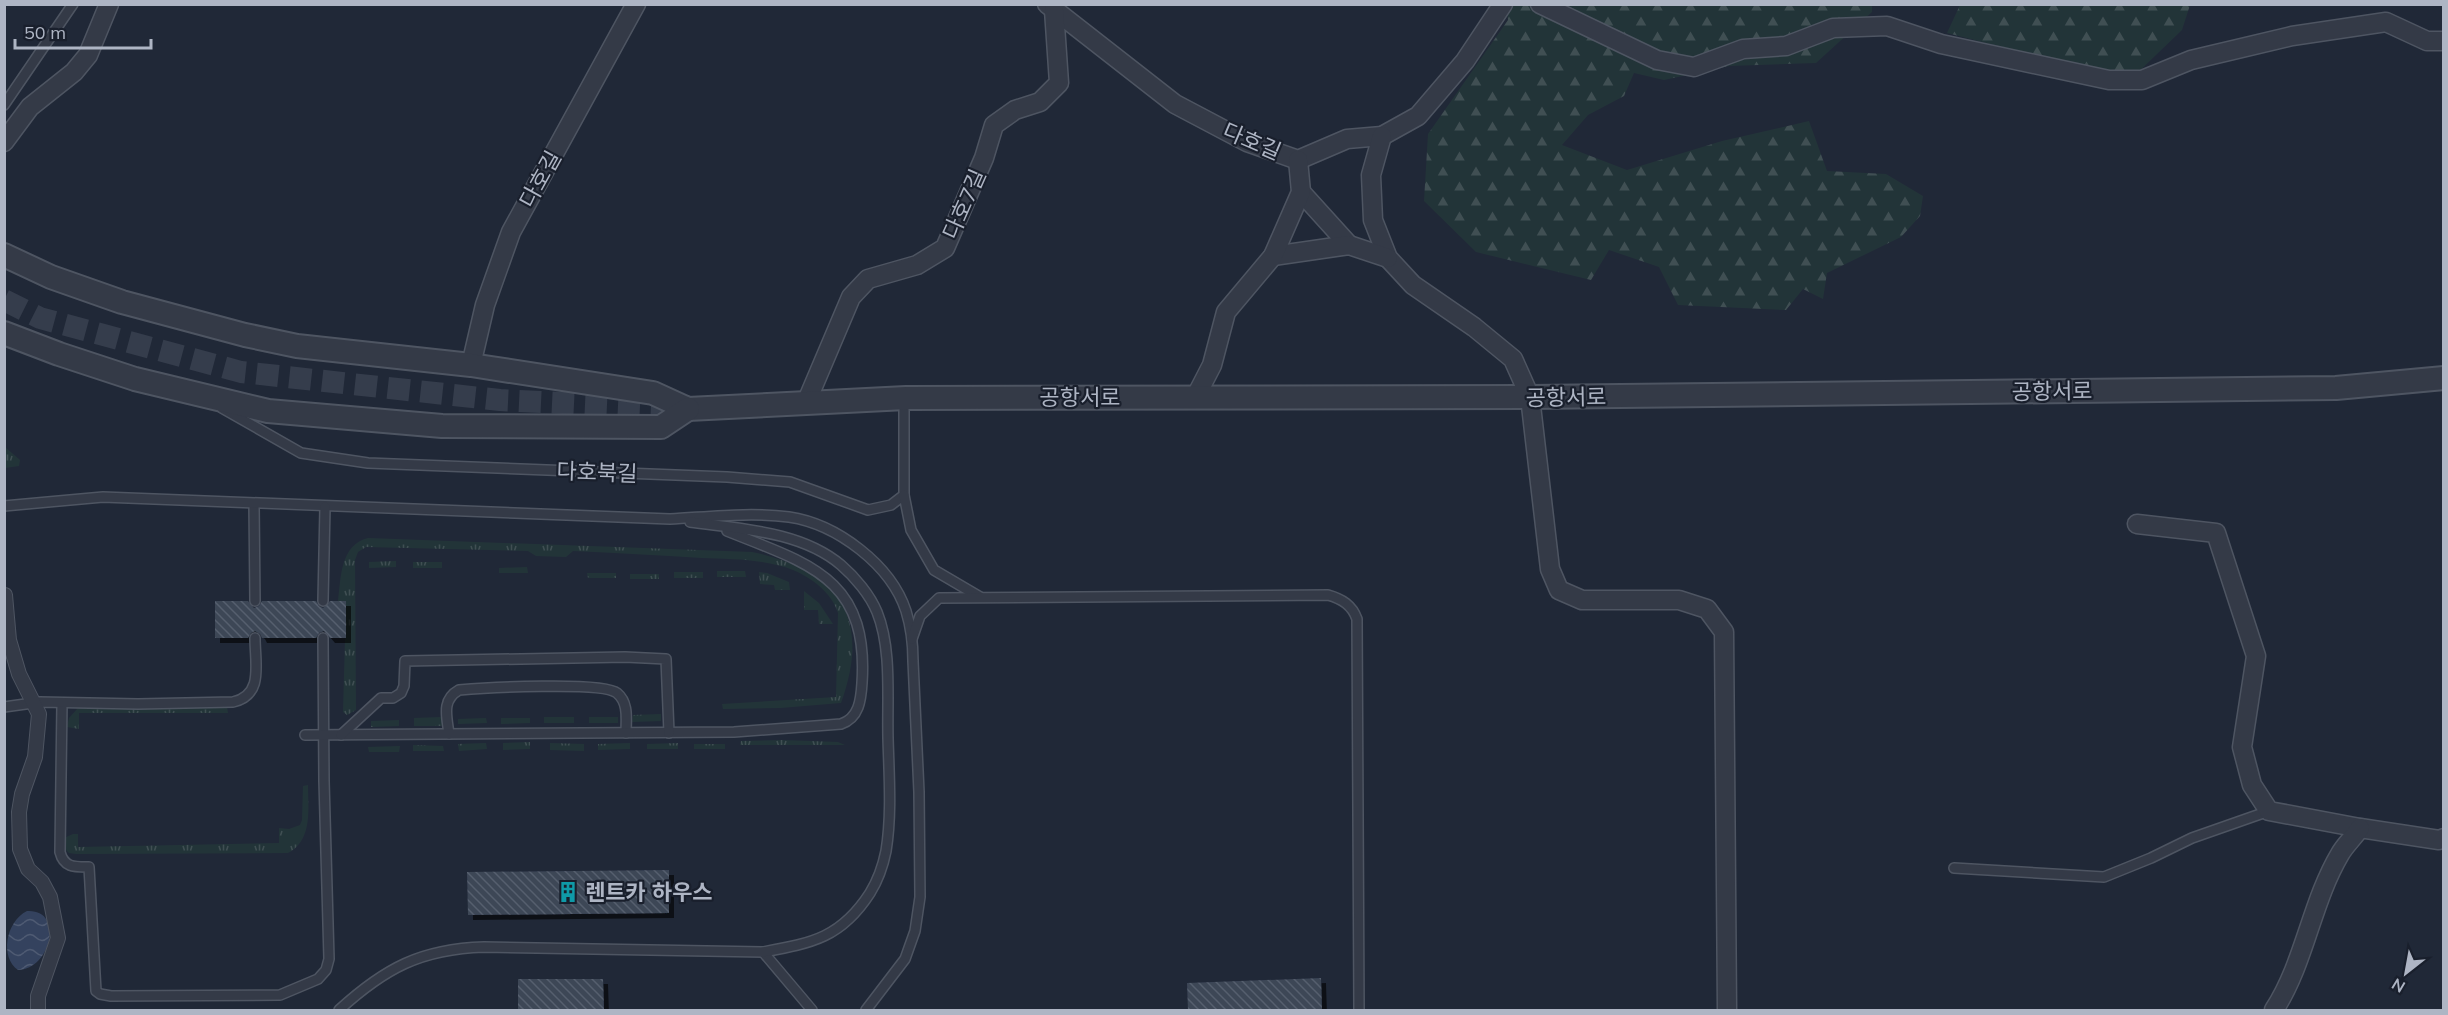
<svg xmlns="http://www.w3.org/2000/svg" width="2448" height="1015" viewBox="0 0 2448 1015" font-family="Mulish,'Noto Sans KR',sans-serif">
<defs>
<pattern id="grass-tufts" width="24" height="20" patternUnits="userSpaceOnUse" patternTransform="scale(1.5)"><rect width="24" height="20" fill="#223438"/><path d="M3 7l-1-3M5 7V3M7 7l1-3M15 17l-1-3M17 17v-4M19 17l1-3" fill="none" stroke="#404f53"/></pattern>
<pattern id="forest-firs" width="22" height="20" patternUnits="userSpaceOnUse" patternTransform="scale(1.5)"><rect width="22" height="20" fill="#223438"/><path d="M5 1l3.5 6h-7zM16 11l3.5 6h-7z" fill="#404f53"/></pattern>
<pattern id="water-waves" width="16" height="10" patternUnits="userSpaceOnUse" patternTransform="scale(1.5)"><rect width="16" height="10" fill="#34425e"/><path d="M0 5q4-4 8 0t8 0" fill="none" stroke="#4f5b73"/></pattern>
<pattern id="building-back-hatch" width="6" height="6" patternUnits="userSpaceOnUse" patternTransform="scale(1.5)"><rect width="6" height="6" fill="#3c4657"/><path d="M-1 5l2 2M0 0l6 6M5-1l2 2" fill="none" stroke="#565e6e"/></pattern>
<filter id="shadow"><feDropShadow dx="5" dy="5" stdDeviation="0" flood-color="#0009"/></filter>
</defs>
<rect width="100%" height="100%" fill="#202837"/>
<g fill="url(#grass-tufts)">
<polygon points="5,447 20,460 19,466 5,468"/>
<path d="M 368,538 L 752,552 C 839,570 872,617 841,703 L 780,708 L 723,709 L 722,704 L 836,697 L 838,613 C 832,593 812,578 793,570 C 765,559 731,559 702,558 C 659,555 616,553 573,551 L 566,557 L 536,556 L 528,551 L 366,547 L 358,552 L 355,560 L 356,710 L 347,715 L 343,712 L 346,602 L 338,601 C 341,578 340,545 368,538 Z"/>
<polygon points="396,561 396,567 369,568 369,562"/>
<rect x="413" y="562" width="29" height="6"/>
<polygon points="527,567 528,573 499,573 499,568"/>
<polygon points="717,571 745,571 746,577 717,577"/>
<rect x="674" y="572" width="29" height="6"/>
<polygon points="759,572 767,573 789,582 790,590 775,590 774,585 760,584"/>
<polygon points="587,573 616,573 616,578 588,578"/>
<rect x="630" y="574" width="29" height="5"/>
<polygon points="804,591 819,603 833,624 819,624 818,610 804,610"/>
<polygon points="227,707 228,713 79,713 79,729 67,727 69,718 78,708"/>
<polygon points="661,714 661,721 632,722 633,715"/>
<polygon points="442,717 442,726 414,726 414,718"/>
<rect x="544" y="717" width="30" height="6"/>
<rect x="589" y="717" width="29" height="6"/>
<polygon points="486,718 487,723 458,724 458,719"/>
<polygon points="501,718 530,718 530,723 501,724"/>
<polygon points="399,720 399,726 371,727 371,721"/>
<polygon points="782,740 838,742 845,745 740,745 741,741"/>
<polygon points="530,742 530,749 503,750 503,743"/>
<polygon points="486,743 487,749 459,751 458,744"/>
<polygon points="550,743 584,744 584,751 550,750"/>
<polygon points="630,743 630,749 598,750 598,744"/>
<polygon points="678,743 678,749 647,749 647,744"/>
<rect x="694" y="744" width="31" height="5"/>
<polygon points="413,745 443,746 444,751 413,751"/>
<polygon points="400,746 399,752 369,752 368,747"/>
<path d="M 308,785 C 308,809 313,840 288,853 L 76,854 L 69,853 L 64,848 L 64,838 L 73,834 L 78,834 L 78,847 L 279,843 L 279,828 L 289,829 L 300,825 L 302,820 L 303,786 Z"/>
</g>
<g fill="url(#forest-firs)">
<polygon points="1506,4 1872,5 1872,12 1816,63 1729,66 1664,80 1634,73 1624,96 1588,115 1562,145 1627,170 1722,141 1809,121 1827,171 1886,174 1923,196 1920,216 1901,237 1827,273 1823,299 1803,289 1786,310 1678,305 1659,267 1609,250 1591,280 1476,252 1424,201 1428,134 1508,20"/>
<polygon points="1960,5 2190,5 2182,30 2130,80 1947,33"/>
</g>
<path fill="url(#water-waves)" d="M 27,911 C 65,909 51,969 18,970 C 0,958 5,922 27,911 Z"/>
<g fill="url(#building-back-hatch)" filter="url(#shadow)">
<polygon points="215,601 248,601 254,608 259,606 262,601 316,601 319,606 323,608 330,601 346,601 346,638 330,638 324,631 319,633 316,638 262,638 260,634 255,631 251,633 248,638 215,638"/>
<polygon points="669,870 669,913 468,915 467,872"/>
<polygon points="1321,978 1322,1011 1188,1011 1187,983"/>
<polygon points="518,979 603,979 604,1011 518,1011"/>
</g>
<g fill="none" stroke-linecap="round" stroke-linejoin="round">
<polyline stroke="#353d4c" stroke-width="22" stroke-dasharray="22 11" stroke-linecap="butt" points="4,300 40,318 241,372 500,400 688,409"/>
<defs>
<g id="service">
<polyline points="4,105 73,4"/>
<polyline points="222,408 301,453 368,463 727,477 790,482 868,510 891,505 904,495 904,398"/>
<polyline points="904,495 911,530 934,570 980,597"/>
<polyline points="254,504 255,601"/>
<path d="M 4,506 L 103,497 L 670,519 C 709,517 750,512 789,517 C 837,524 891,565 906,611 C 911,627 913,644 913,661 L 919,792 L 920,897 L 915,931 L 905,959 L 866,1010"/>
<polyline points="323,601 325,507"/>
<path d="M 912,639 L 920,616 L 939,598 L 1328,595 C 1342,599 1352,605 1357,619 L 1359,1010"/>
<path d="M 62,703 L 60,852 C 64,868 75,867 89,867 L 96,991 L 100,994 L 111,996 L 280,995 L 318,979 L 326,970 L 329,959 L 324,781 L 323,638"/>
<path d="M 4,707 L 40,702 L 138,704 L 233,702 C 264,695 255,664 255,638"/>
<path d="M 449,734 C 447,717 441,700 459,690 C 483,688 603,681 617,693 C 629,703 626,719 626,733"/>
<path d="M 305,735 L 734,732 L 841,724 C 859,718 861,700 862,683 C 869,578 809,564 727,531"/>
<polyline points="341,735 381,698 393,698 401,693 404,686 405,661 625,657 666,659 669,733"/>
<polyline points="1954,868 2104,877 2151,858 2192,838 2269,811"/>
<polyline points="763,952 812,1010"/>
<path d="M 339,1010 C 385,968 421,949 484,947 L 763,952 C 812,943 841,938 870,893 C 878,880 883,866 886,851 C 892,814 889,775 888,738 C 887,698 892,649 877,612 C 870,595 855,577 841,565 C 801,531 740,529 690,522"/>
</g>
<polyline id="pedestrian" points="5,595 9,640 19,674 39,714 35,757 22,794 19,812 20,849 28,869 42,882 50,897 58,938 38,996 38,1010"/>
<g id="minor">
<polyline points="1047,4 1175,104 1247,142 1298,160 1347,139 1382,136 1418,116 1465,61 1503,4"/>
<polyline points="1540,4 1657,60 1694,67 1743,49 1786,46 1833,28 1887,26 1941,44 2109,80 2142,80 2191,60 2292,36 2386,22 2427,41 2444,41"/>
<polyline points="1382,136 1371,175 1373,220 1388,258 1413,285 1474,327 1513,359 1530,397 1550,569 1559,590 1582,600 1679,600 1707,609 1724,632 1727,1010"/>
<polyline points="4,142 30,107 74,72 88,55 109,4"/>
<polyline points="1301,192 1349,245"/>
<polyline points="1273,256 1349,245 1388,258"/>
<polyline points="471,365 485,305 511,232 636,4"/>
<polyline points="1196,396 1212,365 1226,312 1273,256 1301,192 1298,160"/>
<polyline points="806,403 851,297 868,279 917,265 945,248 984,158 994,125 1015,110 1040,102 1059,83 1054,10"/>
<polyline points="2137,524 2216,533 2256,656 2242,747 2252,785 2269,811 2360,828 2439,840 2444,838"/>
<path d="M 2274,1010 C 2305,962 2311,903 2340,854 C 2345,845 2354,837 2360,828"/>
</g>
<g id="tertiary">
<polyline points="4,255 51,277 122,302 245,335 297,346 471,365 653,393 688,409 906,398 1530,397 2336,388 2444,378"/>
<polyline points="4,333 59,354 135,379 268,411 442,426 661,427 688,409"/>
</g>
</defs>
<use href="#service" stroke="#4e5562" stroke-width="12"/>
<use href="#pedestrian" stroke="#4e5562" stroke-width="16"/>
<use href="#minor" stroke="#4e5562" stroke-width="21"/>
<use href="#tertiary" stroke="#4e5562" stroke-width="26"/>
<use href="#service" stroke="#343a47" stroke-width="9"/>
<use href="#pedestrian" stroke="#343a47" stroke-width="14"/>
<use href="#minor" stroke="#343a47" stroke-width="18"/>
<use href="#tertiary" stroke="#343a47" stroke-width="22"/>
</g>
<defs>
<symbol id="building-bare" viewBox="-9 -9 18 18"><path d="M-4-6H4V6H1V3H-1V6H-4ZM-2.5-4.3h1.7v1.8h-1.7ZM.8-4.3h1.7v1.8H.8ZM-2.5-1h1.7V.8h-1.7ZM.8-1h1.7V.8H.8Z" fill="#0f9aa8" stroke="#191f2c" stroke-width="2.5" paint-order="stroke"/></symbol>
</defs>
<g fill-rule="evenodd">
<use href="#building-bare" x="553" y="877" width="30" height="30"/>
</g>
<g text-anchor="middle" stroke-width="4.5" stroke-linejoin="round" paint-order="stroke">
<g font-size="22" fill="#aeb5c4" stroke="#191f2c">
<text transform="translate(1252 141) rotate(23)" y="8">다호길</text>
<text transform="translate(540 179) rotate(-61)" y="8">다호길</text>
<text transform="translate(964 204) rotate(-66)" y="8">다호7길</text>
<text transform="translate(2052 391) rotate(-1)" y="8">공항서로</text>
<text x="1080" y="405">공항서로</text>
<text transform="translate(1566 397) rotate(-1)" y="8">공항서로</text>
<text transform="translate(597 472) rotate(2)" y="8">다호북길</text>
</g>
<g font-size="22" font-weight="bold" fill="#aeb5c4" stroke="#191f2c" text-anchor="start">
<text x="585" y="900">렌트카 하우스</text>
</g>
</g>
<rect width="2448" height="1015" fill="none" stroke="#aeb5c4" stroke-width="12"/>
<g transform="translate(2406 973) rotate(211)" stroke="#191f2c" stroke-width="4.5" paint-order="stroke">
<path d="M0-4.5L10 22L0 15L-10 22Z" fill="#aeb5c4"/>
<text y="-9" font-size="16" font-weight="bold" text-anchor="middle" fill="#aeb5c4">N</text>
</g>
<path d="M15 39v9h136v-9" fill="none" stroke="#aeb5c4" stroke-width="3"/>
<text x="24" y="39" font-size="18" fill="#aeb5c4" stroke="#191f2c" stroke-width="4.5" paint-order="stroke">50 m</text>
</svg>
